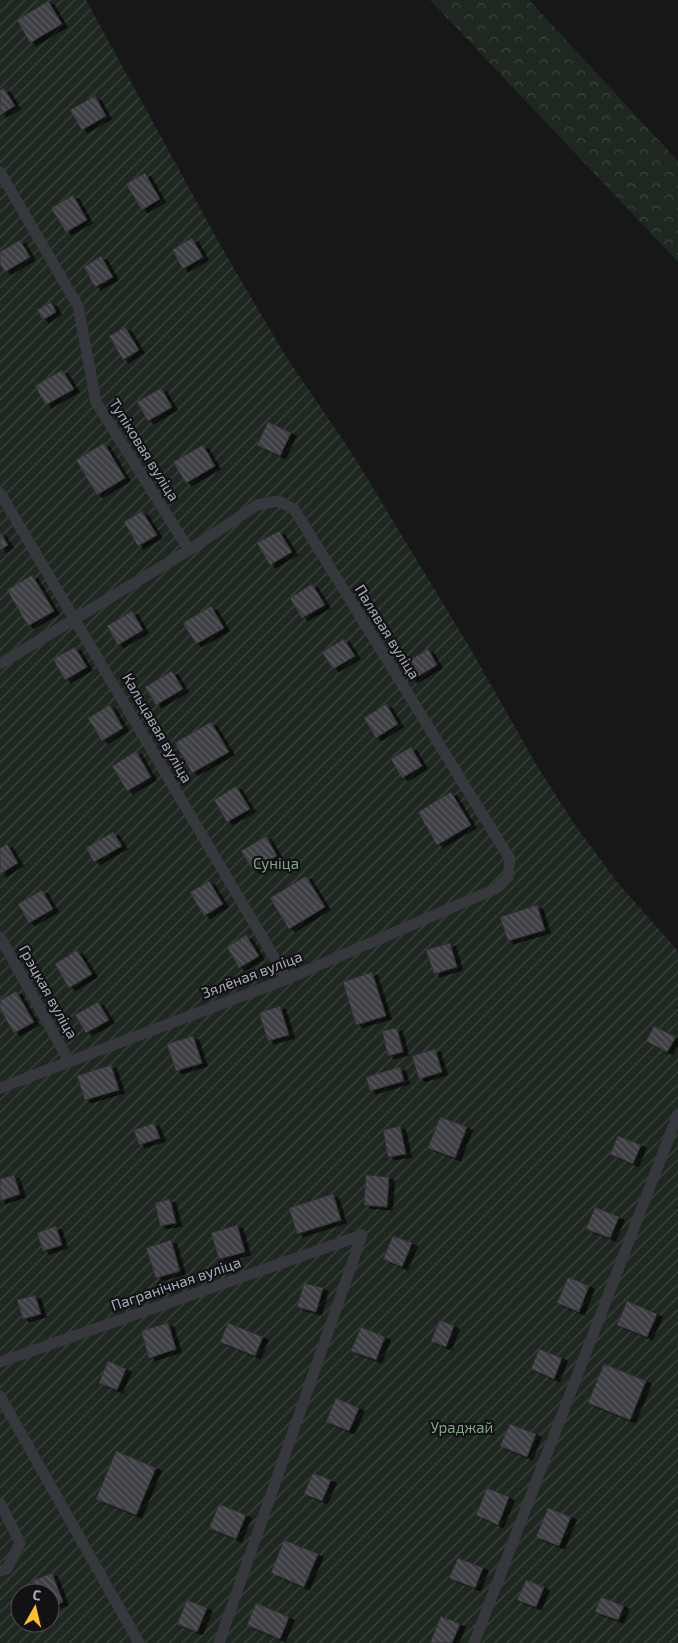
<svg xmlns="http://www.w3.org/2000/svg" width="678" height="1643" viewBox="0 0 678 1643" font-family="'Exo 2',sans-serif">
<defs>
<pattern id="forest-crowns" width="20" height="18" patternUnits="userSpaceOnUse" patternTransform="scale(1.25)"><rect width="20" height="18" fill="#1e2720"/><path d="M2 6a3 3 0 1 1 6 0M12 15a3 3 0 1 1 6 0" fill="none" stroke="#3c443e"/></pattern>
<pattern id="garden-furrows" width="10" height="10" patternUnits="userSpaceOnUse" patternTransform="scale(1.25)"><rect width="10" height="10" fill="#1e2720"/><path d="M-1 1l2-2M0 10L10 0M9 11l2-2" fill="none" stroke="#3c443e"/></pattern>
<pattern id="building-back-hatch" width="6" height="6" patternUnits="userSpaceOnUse" patternTransform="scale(1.25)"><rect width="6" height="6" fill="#414146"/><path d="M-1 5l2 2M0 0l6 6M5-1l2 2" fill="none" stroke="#5a5a5f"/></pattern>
<filter id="shadow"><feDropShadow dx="5.5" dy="3" stdDeviation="0" flood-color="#0009"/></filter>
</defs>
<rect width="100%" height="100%" fill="#171619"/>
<polygon fill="url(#forest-crowns)" points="430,0 529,0 678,161 678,262"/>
<path fill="url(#garden-furrows)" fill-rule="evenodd" d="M 0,0 L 86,0 L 222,248 L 285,355 L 353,455 L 470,648 L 537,766 L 575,825 L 617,882 L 678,951 L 678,1643 L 0,1643 ZM 20,1593 L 50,1593 L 50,1623 L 20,1623 Z"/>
<g fill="url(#building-back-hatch)" stroke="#313035" filter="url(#shadow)">
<polygon points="48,1 62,24 30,43 17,20"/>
<polygon points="4,88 15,106 0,115 0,90"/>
<polygon points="95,96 106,116 82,130 70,110"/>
<polygon points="145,173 160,199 142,210 126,184"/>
<polygon points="73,195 87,220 66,232 51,208"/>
<polygon points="192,238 203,257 183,269 172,250"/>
<polygon points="20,240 30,257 5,272 0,264 0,252"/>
<polygon points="101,256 113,277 95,287 84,267"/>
<polygon points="51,302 56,312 43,320 37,310"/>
<polygon points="125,327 139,350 123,360 109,336"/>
<polygon points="62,370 74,389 46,405 35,386"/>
<polygon points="161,388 172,407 148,421 137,402"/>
<polygon points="268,422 291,433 280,456 257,445"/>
<polygon points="104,443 125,478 97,495 76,460"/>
<polygon points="203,445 215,466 186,483 173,462"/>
<polygon points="142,511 157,535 138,546 124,522"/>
<polygon points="279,531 292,552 270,565 257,543"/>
<polygon points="0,532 8,545 0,550"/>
<polygon points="32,575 54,611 28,626 7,590"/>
<polygon points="312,584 325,605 302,618 290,598"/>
<polygon points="211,606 224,628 196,644 183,623"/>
<polygon points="132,611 143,630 118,645 107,626"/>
<polygon points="344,639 355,656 333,669 322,652"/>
<polygon points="75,647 87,667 65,680 53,659"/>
<polygon points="428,649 437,665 412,680 402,665"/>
<polygon points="172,671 183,689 156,705 145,687"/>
<polygon points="386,704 398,724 376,738 364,718"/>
<polygon points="110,705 123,728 102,741 88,718"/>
<polygon points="211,722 229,752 192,773 175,743"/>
<polygon points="411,747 422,766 402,778 391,759"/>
<polygon points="136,751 151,777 127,791 112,766"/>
<polygon points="236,786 250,809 227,822 214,800"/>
<polygon points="451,792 471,825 437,845 418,812"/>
<polygon points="113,832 122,846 94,862 86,848"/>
<polygon points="266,836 277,856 253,870 241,851"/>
<polygon points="7,844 18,863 0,874 0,848"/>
<polygon points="306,876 325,907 289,929 270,898"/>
<polygon points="209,881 223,904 204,916 190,892"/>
<polygon points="42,890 53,909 29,923 18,904"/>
<polygon points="537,905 545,930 508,941 500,917"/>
<polygon points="246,935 259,956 239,968 227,947"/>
<polygon points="450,943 457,967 434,974 426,950"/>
<polygon points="77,950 92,974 69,988 55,964"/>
<polygon points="372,972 386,1016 356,1025 343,982"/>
<polygon points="16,991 34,1022 14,1033 0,1009 0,1001"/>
<polygon points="98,1002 109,1020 86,1033 75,1015"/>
<polygon points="280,1006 289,1035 268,1041 259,1013"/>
<polygon points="654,1026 676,1037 667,1052 646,1041"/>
<polygon points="397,1028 403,1052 388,1056 382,1031"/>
<polygon points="193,1036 202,1063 176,1071 167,1044"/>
<polygon points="435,1049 442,1072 419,1079 412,1056"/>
<polygon points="111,1065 119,1090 85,1100 77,1076"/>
<polygon points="400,1067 404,1081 370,1091 366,1077"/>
<polygon points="440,1117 467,1127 455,1158 428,1148"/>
<polygon points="154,1123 160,1138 139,1145 134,1130"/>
<polygon points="400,1126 406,1154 388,1157 383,1130"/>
<polygon points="618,1136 641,1145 633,1164 610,1154"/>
<polygon points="14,1175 20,1194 0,1201 0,1179"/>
<polygon points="366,1175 389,1177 387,1207 364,1205"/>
<polygon points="333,1194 341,1220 297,1234 289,1208"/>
<polygon points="170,1199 176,1223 160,1226 155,1203"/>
<polygon points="595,1207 619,1217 610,1238 586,1229"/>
<polygon points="237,1225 245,1252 219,1259 211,1233"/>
<polygon points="56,1226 62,1245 43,1251 37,1233"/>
<polygon points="393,1236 412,1243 402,1267 383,1259"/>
<polygon points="171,1240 180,1271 156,1278 146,1248"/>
<polygon points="568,1277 589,1286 579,1312 557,1303"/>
<polygon points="304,1283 323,1288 316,1312 297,1307"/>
<polygon points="35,1295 41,1314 23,1319 17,1300"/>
<polygon points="627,1301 657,1314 647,1337 617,1325"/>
<polygon points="440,1320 454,1326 446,1347 431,1341"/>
<polygon points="168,1323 176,1349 149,1358 141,1331"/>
<polygon points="228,1323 263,1337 255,1356 220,1342"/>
<polygon points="361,1327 385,1337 376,1360 351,1351"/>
<polygon points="539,1349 562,1358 554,1379 531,1369"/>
<polygon points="108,1361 126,1369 117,1390 99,1383"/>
<polygon points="604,1364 646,1381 630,1420 588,1403"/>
<polygon points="336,1398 359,1408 349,1431 326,1422"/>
<polygon points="510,1424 536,1434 527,1457 500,1446"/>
<polygon points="116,1451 156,1468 136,1515 96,1499"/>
<polygon points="313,1473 331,1480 322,1501 304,1494"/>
<polygon points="487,1488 509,1497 498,1525 476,1515"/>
<polygon points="219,1504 246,1515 236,1539 209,1528"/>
<polygon points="548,1508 571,1517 559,1546 536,1537"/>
<polygon points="284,1540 318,1554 304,1587 271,1573"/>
<polygon points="458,1558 483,1568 475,1588 449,1578"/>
<polygon points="52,1573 63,1602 50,1607 50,1593 36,1593 32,1581"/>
<polygon points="526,1580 544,1587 536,1607 517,1600"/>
<polygon points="601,1597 624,1606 618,1620 595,1612"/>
<polygon points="187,1600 207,1608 197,1632 177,1624"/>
<polygon points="256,1603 289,1617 280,1639 247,1625"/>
<polygon points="441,1616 460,1624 452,1643 430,1643"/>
</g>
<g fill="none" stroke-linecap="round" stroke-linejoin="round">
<g stroke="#37383e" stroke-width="11">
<polyline points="0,172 78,306 96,402 189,550"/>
<polyline points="0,493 287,979"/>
<polyline points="0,664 189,550 257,505 278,501 294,509 510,859 508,877 497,888 287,979 0,1088"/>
<polyline points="0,937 69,1061"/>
<polyline points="0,1362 362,1235"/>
<polyline points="0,1396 139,1643"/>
<polyline points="0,1503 20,1543 7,1569 0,1571"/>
<polyline points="219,1643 362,1235"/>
<polyline points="474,1643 678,1114"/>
</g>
</g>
<g text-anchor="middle" stroke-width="4.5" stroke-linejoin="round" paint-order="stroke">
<g font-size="15" fill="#a8acba" stroke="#121114">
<text transform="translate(144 450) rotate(58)" y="5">Тупіковая вуліца</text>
<text transform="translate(387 632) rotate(58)" y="5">Палявая вуліца</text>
<text transform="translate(157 728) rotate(60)" y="5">Кальцавая вуліца</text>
<text transform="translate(252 975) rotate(-21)" y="5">Зялёная вуліца</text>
<text transform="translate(48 992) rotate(61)" y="5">Грэцкая вуліца</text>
<text transform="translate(176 1284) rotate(-19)" y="5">Пагранічная вуліца</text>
</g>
<g font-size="15" fill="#7da681" stroke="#121114">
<text x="276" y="869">Суніца</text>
<text x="462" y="1433">Ураджай</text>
</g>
</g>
<g transform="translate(35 1608) rotate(8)"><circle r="24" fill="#121114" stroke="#4e4f56"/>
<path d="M0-4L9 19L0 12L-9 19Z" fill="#ffbf28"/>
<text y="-8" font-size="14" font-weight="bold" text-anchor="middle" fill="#a8acba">С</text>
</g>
</svg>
